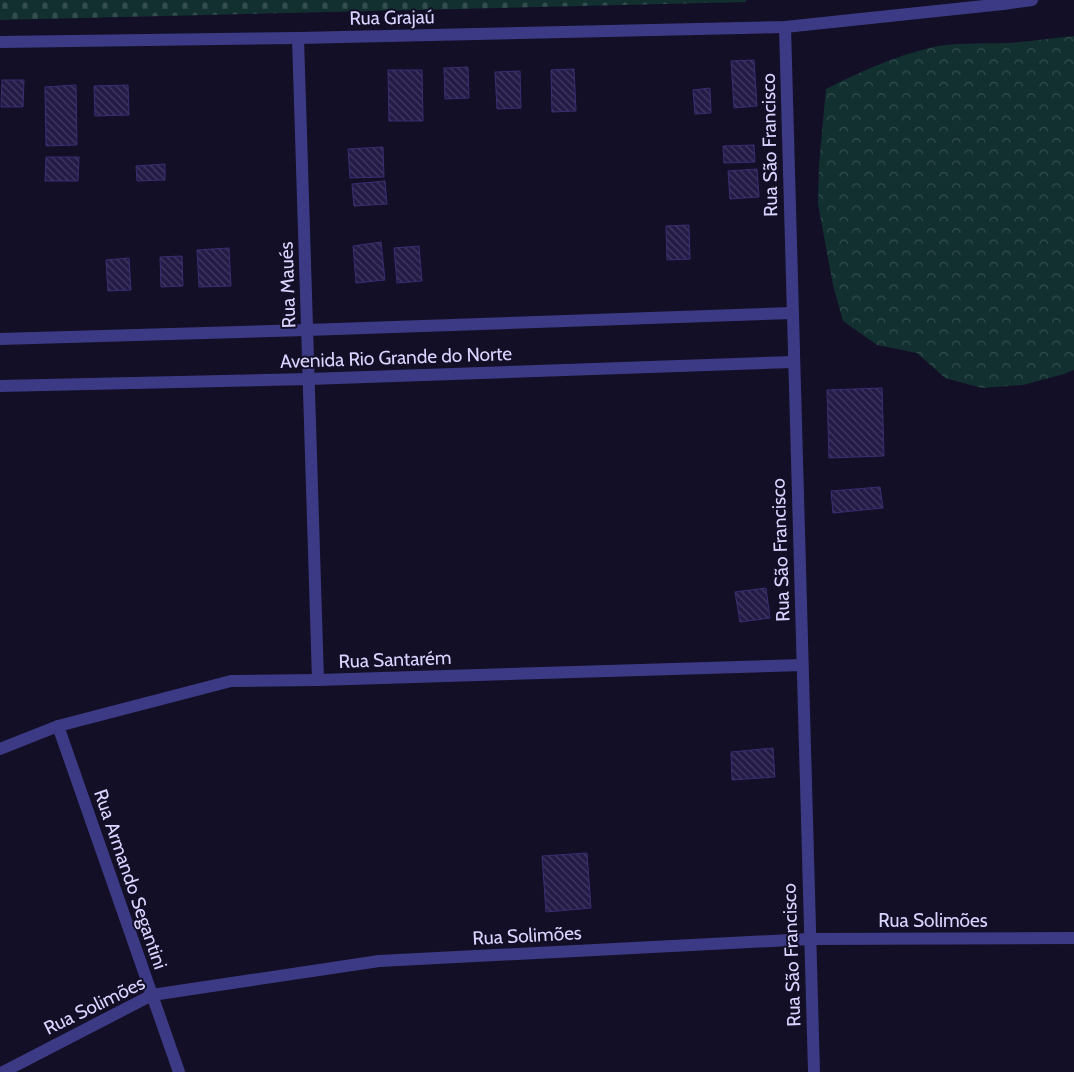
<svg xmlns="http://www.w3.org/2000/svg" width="1074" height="1072" viewBox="0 0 1074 1072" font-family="Cabin,sans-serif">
<defs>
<pattern id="forest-crowns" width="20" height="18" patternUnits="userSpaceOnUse" patternTransform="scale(1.25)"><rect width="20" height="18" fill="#12302f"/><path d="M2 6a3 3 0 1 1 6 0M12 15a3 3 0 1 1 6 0" fill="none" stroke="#344d4e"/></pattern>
<pattern id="cemetery-stones" width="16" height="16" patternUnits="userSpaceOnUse" patternTransform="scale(1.25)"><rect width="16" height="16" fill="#12302f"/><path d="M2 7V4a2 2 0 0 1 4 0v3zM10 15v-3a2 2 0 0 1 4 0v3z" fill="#344d4e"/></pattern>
<pattern id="building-back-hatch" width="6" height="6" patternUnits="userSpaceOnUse" patternTransform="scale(1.25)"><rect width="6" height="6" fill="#241b47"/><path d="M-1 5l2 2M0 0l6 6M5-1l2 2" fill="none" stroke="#433b63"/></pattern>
</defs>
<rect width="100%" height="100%" fill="#130f26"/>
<path fill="url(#forest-crowns)" d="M 1074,36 L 1074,370 L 1064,374 L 1023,385 L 982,388 L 945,378 L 917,353 L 877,345 L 843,321 L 833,285 L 818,204 L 819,164 L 826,89 C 859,72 893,57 929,48 C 954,42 980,44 1005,43 C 1028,42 1051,38 1074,36 Z"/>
<polygon fill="url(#cemetery-stones)" points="0,0 746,0 746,2 0,20"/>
<g fill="url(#building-back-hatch)" stroke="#3b2d73">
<polygon points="754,60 757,106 734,108 731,61"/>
<polygon points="468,67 469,98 445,99 444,68"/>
<polygon points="574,69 576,111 552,112 551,70"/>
<polygon points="388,70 422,70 423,121 389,121"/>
<polygon points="520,71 521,108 497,109 495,72"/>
<polygon points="2,80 24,80 23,107 1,107"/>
<polygon points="76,85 77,145 46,146 45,87"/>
<polygon points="128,85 129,115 95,116 94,86"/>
<polygon points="710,88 711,113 695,114 693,90"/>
<polygon points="754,145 755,162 724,163 723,146"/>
<polygon points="383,147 384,177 350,178 348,149"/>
<polygon points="46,157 79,157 78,181 45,181"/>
<polygon points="165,164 165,180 137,181 136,166"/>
<polygon points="757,169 759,197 730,199 728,171"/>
<polygon points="385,181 387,204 354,206 352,184"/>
<polygon points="689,225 690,259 667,260 666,226"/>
<polygon points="381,242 385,280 356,283 353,246"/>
<polygon points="419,246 422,281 397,283 394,248"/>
<polygon points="229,248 231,286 199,287 197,250"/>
<polygon points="182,256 183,286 161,287 160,257"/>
<polygon points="129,258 131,290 108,291 106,260"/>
<polygon points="882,388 884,456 829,458 827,390"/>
<polygon points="880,487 883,508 833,513 831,491"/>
<polygon points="766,588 770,618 740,622 735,592"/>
<polygon points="773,748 775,777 732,780 731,752"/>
<polygon points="587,853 591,908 546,912 542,856"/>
</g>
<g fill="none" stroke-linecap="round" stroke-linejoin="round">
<g stroke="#3d3a85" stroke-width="12">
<polyline points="785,27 814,1072"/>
<polyline points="298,38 318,680"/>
<polyline points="0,42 298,38 785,27 1003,4 1032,0"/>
<polyline points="0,339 307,330 792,313"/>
<polyline points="0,386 309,379 793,362"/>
<polyline points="58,726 179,1072"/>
<polyline points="0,749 58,726 231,681 318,680 802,665"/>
<polyline points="3,1072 152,995 379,961 810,939 1074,938"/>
</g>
</g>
<g text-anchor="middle" stroke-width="4" stroke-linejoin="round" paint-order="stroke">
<g font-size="19" fill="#d9d4ff" stroke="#130f26">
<text transform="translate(392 17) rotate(-1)" y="7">Rua Grajaú</text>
<text transform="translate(769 145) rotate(-91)" y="7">Rua São Francisco</text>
<text transform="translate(287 285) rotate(-92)" y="7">Rua Maués</text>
<text transform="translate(396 357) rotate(-2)" y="7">Avenida Rio Grande do Norte</text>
<text transform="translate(780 550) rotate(-92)" y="7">Rua São Francisco</text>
<text transform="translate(395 659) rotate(-2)" y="7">Rua Santarém</text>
<text transform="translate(131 879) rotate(71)" y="7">Rua Armando Segantini</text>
<text x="933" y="927">Rua Solimões</text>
<text transform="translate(527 935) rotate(-3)" y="7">Rua Solimões</text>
<text transform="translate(791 955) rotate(-92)" y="7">Rua São Francisco</text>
<text transform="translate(94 1005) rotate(-26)" y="7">Rua Solimões</text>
</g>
</g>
</svg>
